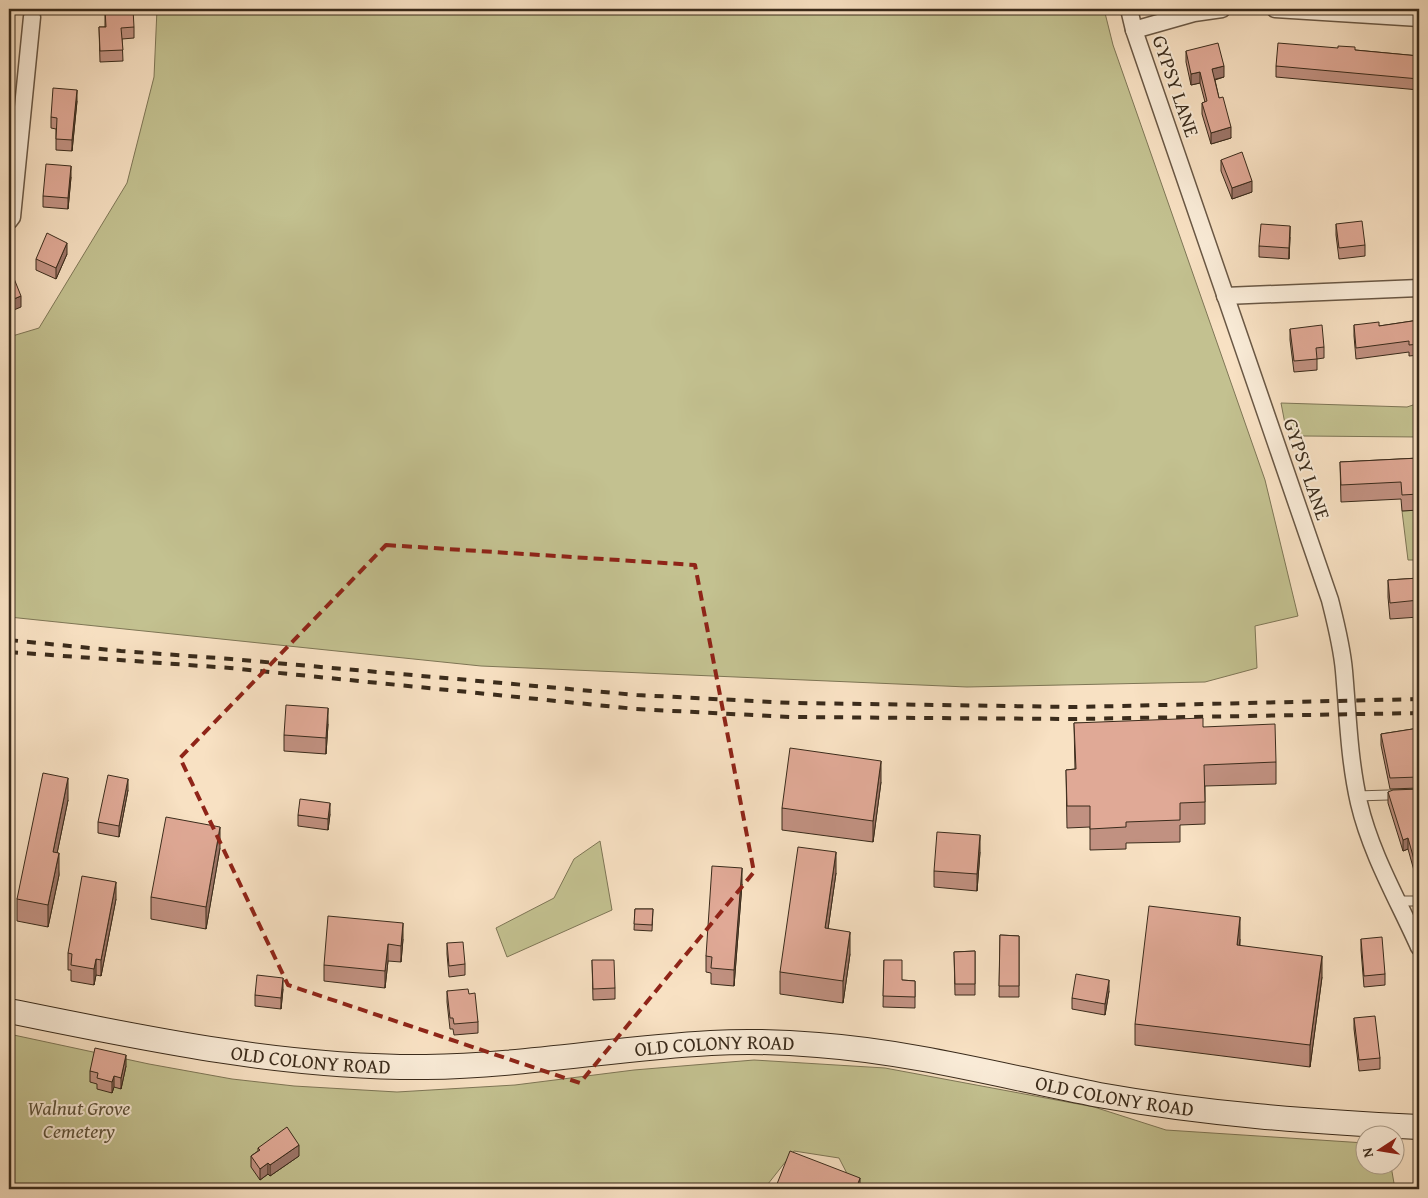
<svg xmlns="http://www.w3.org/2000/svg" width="1428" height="1198" viewBox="0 0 1428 1198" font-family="'Gentium Book Plus',serif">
<rect width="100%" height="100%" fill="#f8e1c3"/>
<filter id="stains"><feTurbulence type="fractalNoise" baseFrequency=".004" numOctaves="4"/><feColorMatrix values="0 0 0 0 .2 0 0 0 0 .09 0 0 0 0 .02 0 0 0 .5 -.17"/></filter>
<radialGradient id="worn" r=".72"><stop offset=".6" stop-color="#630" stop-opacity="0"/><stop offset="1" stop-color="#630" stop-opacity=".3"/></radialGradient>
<g fill="#c3c190" stroke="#7e7656">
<polygon points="157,9 1104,9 1113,45 1265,480 1298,616 1255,626 1257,668 1205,682 967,687 481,666 9,617 9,337 39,328 127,183 154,77"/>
<polygon points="1281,403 1407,407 1419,403 1419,437 1304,436 1286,429"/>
<polygon points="1419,510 1419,560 1408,560 1402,511"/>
<polygon points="600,841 612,910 507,957 496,928 554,898 574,859"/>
<polygon points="9,1034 149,1064 232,1079 294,1086 397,1092 515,1085 634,1070 754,1060 885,1068 1094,1107 1166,1130 1365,1143 1366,1166 1391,1166 1395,1189 855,1189 839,1158 794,1151 764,1189 9,1189"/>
</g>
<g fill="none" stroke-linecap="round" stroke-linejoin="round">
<defs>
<g id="service">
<polyline points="1357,796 1419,794"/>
<polyline points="1398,901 1419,901"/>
</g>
<g id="minor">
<path d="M 1129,9 L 1134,30 L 1330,600 C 1336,624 1342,647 1344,671 C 1348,716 1349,759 1359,803 C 1371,854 1398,900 1419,947"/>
<polyline points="1275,9 1419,18"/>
<polyline points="1134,30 1194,13 1222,9"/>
<polyline points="9,221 12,217 32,17"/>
<polyline points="1225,296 1419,288"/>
</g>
<g id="secondary">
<path id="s1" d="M 9,1011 C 146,1039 285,1068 426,1067 C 521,1066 616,1048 711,1043 C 746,1041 782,1042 818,1045 C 913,1052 1006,1077 1099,1095 C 1205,1114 1312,1122 1419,1127"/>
</g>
</defs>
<use href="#service" stroke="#6a5845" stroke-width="11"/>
<use href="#minor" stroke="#6a5845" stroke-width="19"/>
<use href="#secondary" stroke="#3a2b1b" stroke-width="26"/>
<use href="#service" stroke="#faecd8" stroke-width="9"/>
<use href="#minor" stroke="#faecd8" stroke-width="16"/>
<use href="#secondary" stroke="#faecd8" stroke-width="24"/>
<g stroke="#3a2b1b" stroke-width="4" stroke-dasharray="9 9" stroke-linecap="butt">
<polyline points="9,640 121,651 231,659 637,695 792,703 1077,707 1419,699"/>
<polyline points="9,652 230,668 636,709 790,717 1075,719 1419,713"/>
</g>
</g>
<g fill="#c19181" stroke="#3a2b1b">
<polygon points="105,9 134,27 134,38 122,39 123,61 100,62 99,27 105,27"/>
<polygon points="1355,50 1419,56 1419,90 1276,77 1276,66"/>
<polygon points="1186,51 1224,77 1215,80 1219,98 1231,138 1211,144 1202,114 1202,103 1205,102 1200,83 1191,85 1186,62"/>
<polygon points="77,101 72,151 56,150 56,129 51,128 51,117"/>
<polygon points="1221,160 1252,192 1232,199 1221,171"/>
<polygon points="71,177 68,209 43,207 43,196"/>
<polygon points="1419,222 1419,240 1417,234 1417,223"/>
<polygon points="1336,224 1365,245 1365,256 1339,259 1336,235"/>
<polygon points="1290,237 1289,259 1259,257 1259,246"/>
<polygon points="67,254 56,279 36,270 36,259"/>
<polygon points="1419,320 1419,355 1409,356 1409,352 1356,359 1354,336 1354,325 1379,326"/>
<polygon points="1290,329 1324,347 1324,358 1317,359 1317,370 1294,372 1290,340"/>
<polygon points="1419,458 1419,510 1402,511 1401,499 1341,502 1340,462"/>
<polygon points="1419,578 1419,617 1390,619 1388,597 1388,580"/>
<polygon points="1074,723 1203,727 1276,762 1276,784 1205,786 1205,824 1180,825 1180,842 1126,843 1126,849 1090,850 1090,827 1067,828 1066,770 1075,769"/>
<polygon points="328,724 326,754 284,751 284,735"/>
<polygon points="1419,728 1419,788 1390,789 1381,745 1381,734"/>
<polygon points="881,782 873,842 782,830 782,808"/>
<polygon points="1419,789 1418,885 1408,849 1403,851 1388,803 1388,792"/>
<polygon points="128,790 119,837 98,833 98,822"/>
<polygon points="68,800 57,853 59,875 48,927 17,921 17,899"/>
<polygon points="330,814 328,830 298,826 298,815"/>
<polygon points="220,848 206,929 151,919 151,897"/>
<polygon points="980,852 977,891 934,887 934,871"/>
<polygon points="836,873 828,929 850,954 843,1003 780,994 780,972"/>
<polygon points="742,884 734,986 711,984 711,973 706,972 706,956"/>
<polygon points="116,899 101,976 96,975 94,985 71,981 71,970 68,970 68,953"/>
<polygon points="635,909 653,909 652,931 634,930"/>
<polygon points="1000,935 1019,936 1019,997 999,997"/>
<polygon points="403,939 401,962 388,961 385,988 324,981 324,965"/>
<polygon points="1240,939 1240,946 1322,977 1310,1067 1135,1045 1135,1024"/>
<polygon points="1361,939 1385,974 1385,985 1364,987 1361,950"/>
<polygon points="447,943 465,964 465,975 449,977 447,954"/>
<polygon points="975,951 975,995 955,995 954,952"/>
<polygon points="592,960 615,988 615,999 593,1000"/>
<polygon points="884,960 902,980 915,981 915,1008 883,1007"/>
<polygon points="283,989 281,1009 255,1006 255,995"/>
<polygon points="447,991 469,994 478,1022 478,1033 454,1035 453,1029 450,1029 447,1002"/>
<polygon points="1109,991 1105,1015 1072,1009 1072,998"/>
<polygon points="1354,1018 1380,1058 1380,1069 1359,1071 1354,1029"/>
<polygon points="126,1066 121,1089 114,1087 112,1093 97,1089 97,1084 90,1082 90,1071"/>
<polygon points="258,1148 299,1156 270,1176 268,1174 260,1180 251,1167 251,1156 258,1151"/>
<polygon points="1414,1162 1419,1189 1416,1189 1414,1179"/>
</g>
<g fill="#9d7669" stroke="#3a2b1b">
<polygon points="1224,66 1224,77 1212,80 1212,69"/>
<polygon points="1200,72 1200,83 1191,85 1191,74"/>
<polygon points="77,90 77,101 72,151 72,140"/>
<polygon points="1231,127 1231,138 1211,144 1211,133"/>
<polygon points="71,166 71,177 68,209 68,198"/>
<polygon points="1252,181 1252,192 1232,199 1232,188"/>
<polygon points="1290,226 1290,237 1289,259 1289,248"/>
<polygon points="67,243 67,254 56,279 56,268"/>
<polygon points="21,296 21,307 9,312 9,301"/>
<polygon points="328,708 328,724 326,754 326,738"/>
<polygon points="881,761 881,782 873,842 873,821"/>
<polygon points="68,778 68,800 53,873 53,852"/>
<polygon points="128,779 128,790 119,837 119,826"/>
<polygon points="330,803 330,814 328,830 328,819"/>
<polygon points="220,827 220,848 206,929 206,907"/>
<polygon points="980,835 980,852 977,891 977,874"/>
<polygon points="1408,838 1408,849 1403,851 1403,840"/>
<polygon points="836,852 836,873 825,950 825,928"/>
<polygon points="59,853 59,875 48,927 48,905"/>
<polygon points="742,868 742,884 734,986 734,970"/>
<polygon points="1419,873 1419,884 1418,885 1418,874"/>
<polygon points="116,882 116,899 101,976 101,960"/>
<polygon points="1240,917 1240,939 1237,967 1237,945"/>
<polygon points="403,923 403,939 401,962 401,946"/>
<polygon points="850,932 850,954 843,1003 843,981"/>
<polygon points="388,944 388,961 385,988 385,971"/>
<polygon points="1322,956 1322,977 1310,1067 1310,1045"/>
<polygon points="96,959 96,975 94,985 94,969"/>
<polygon points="283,978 283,989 281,1009 281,998"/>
<polygon points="1109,980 1109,991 1105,1015 1105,1004"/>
<polygon points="126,1055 126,1066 121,1089 121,1078"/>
<polygon points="114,1076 114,1087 112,1093 112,1082"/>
<polygon points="299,1145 299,1156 270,1176 270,1165"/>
<polygon points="268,1163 268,1174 260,1180 260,1169"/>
<polygon points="860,1178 860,1189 856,1189"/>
</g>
<g fill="#e0a996" stroke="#3a2b1b">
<polygon points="105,9 133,9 134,27 121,28 123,50 100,51 99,27 106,27"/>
<polygon points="1218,43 1224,66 1212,69 1219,98 1223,97 1231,127 1211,133 1202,103 1207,101 1200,72 1191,74 1186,51"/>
<polygon points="1278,43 1338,48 1338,46 1355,47 1355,50 1419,56 1419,79 1276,66"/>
<polygon points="53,88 77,90 72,140 56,139 57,118 51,117"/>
<polygon points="1242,152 1252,181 1232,188 1221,160"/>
<polygon points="46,164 71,166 68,198 43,196"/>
<polygon points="1362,221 1365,245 1339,248 1336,224"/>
<polygon points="1419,222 1419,229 1417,223"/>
<polygon points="1261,224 1290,226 1289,248 1259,246"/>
<polygon points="47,233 67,243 56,268 36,259"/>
<polygon points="13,276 21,296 9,301 9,277"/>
<polygon points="1419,320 1419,344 1409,345 1409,341 1356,348 1354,325 1379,322 1379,326"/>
<polygon points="1322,325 1324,347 1316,348 1317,359 1294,361 1290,329"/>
<polygon points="1419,458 1419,494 1402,495 1401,482 1341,485 1340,462"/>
<polygon points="1419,578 1419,600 1390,603 1388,580"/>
<polygon points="286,705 328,708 326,738 284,735"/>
<polygon points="1203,718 1203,727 1275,724 1276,762 1204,765 1205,802 1180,803 1180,820 1126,822 1126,827 1090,829 1090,806 1067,806 1066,770 1076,769 1074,723"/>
<polygon points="1419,728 1419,777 1390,778 1381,734"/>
<polygon points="790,748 881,761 873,821 782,808"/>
<polygon points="43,773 68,778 53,852 59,853 48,905 17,899"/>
<polygon points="108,775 128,779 119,826 98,822"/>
<polygon points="1419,789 1419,873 1418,874 1408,838 1403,840 1388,792 1393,790"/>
<polygon points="300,799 330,803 328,819 298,815"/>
<polygon points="166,817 220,827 206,907 151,897"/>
<polygon points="937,832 980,835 977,874 934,871"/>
<polygon points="798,847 836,852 825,928 850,932 843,981 780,972"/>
<polygon points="712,866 742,868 734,970 711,968 712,957 706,956"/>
<polygon points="82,876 116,882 101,960 96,959 94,969 71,965 72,954 68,953"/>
<polygon points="1149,906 1240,917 1237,945 1322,956 1310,1045 1135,1024"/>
<polygon points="635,909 653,909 652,925 634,924"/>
<polygon points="328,916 403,923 401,946 388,944 385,971 324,965"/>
<polygon points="1000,935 1019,936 1019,986 999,986"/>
<polygon points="1382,937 1385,974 1364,976 1361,939"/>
<polygon points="463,942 465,964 449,966 447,943"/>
<polygon points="975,951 975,984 955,984 954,952"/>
<polygon points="592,960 614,960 615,988 593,989"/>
<polygon points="884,960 902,960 902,980 915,981 915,997 883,996"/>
<polygon points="1076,974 1109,980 1105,1004 1072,998"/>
<polygon points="257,975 283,978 281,998 255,995"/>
<polygon points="468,989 469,994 475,993 478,1022 454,1024 453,1018 450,1018 447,991"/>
<polygon points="1375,1016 1380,1058 1359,1060 1354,1018"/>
<polygon points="95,1048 126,1055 121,1078 114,1076 112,1082 97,1078 98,1073 90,1071"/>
<polygon points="287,1127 299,1145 270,1165 268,1163 260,1169 251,1156 260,1150 258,1148"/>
<polygon points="790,1151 860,1178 856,1189 775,1189"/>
<polygon points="1414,1162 1419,1162 1419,1189 1418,1189"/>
</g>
<path fill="none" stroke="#8f2418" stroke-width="4" stroke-dasharray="10 6" stroke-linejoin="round" d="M 386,545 L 695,565 L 754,872 L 580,1083 L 288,985 L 180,758 Z"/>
<g text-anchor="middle" stroke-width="4" stroke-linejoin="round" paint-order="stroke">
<g font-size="20" fill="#3a2b1b" stroke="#faecd8">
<text transform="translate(1176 86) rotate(71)" y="7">GYPSY LANE</text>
<text transform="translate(1307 469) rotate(71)" y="7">GYPSY LANE</text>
<text dy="7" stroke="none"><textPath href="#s1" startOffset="711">OLD COLONY ROAD</textPath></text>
<text dy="7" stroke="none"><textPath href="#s1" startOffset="306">OLD COLONY ROAD</textPath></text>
<text dy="7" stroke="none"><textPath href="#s1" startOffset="1116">OLD COLONY ROAD</textPath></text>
</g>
<g font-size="20" font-style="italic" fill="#5c5038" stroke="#faecd8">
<text x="79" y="1115">Walnut Grove<tspan x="79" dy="23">Cemetery</tspan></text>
</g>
</g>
<rect width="1428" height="1198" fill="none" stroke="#f8e1c3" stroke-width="30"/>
<rect x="10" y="10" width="1408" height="1178" fill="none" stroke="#3a2b1b" stroke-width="2.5"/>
<rect x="15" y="15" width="1398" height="1168" fill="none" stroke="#3a2b1b"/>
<g transform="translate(1380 1150) rotate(258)"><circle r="24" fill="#faecd8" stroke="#ad9f8c"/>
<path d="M0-4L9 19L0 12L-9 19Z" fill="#8f2418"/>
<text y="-8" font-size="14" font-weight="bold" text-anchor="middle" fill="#3a2b1b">N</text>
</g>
<rect width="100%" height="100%" filter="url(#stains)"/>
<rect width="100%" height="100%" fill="url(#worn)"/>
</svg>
